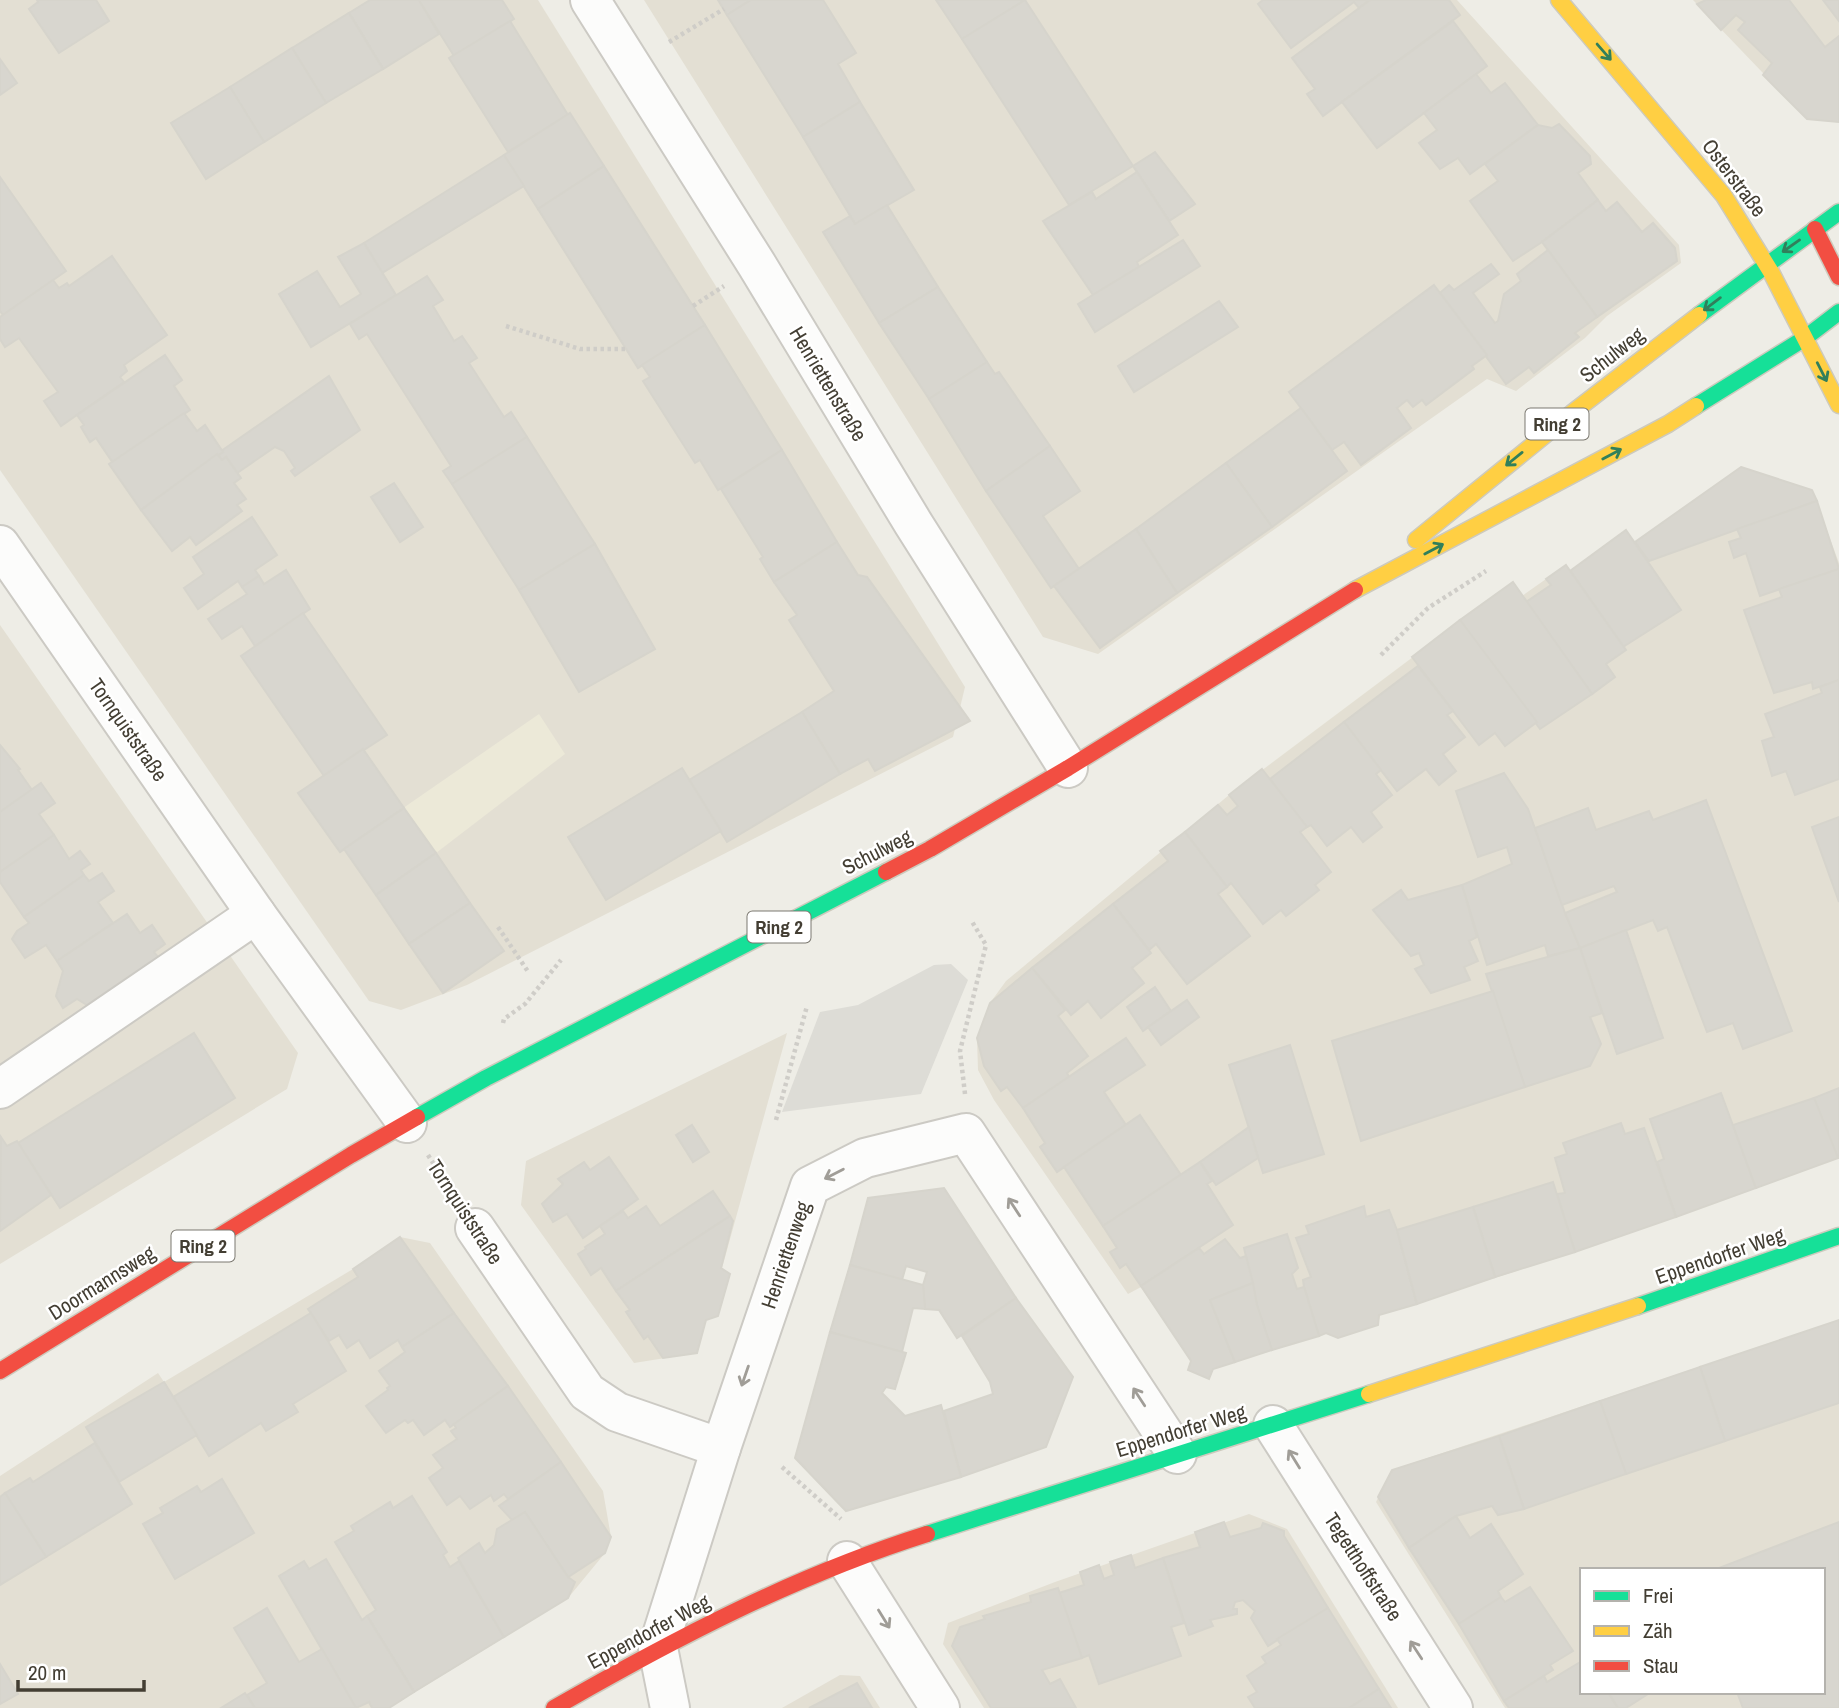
<svg xmlns="http://www.w3.org/2000/svg" width="1839" height="1708" viewBox="0 0 1839 1708" font-family="'Archivo Narrow',sans-serif">
<rect width="100%" height="100%" fill="#eeede6"/>
<g fill="#e3dfd3" fill-rule="evenodd">
<polygon points="0,0 538,0 965,687 953,737 467,985 401,1010 369,1001 0,470"/>
<polygon points="644,0 1457,0 1679,245 1681,263 1607,316 1585,338 1516,391 1487,379 1098,654 1043,637"/>
<polygon points="1693,0 1839,0 1839,122 1807,119"/>
<polygon points="1773,478 1812,490 1839,563 1839,1158 1575,1252 1380,1315 1378,1325 1338,1338 1326,1333 1213,1369 1209,1379 1188,1370 1191,1361 1141,1287 1128,1294 994,1100 978,1070 977,1038 990,1003 1006,981 1229,795 1513,582 1522,596 1566,565 1570,571 1626,530 1635,542"/>
<polygon points="0,625 298,1053 287,1089 0,1264"/>
<polygon points="787,1033 722,1268 730,1274 718,1316 706,1320 697,1353 634,1363 521,1205 526,1161"/>
<polygon points="400,1237 430,1243 603,1491 611,1537 605,1553 568,1598 389,1708 0,1708 0,1476 158,1373 164,1382 353,1269"/>
<path d="M 1839,1320 L 1839,1708 L 1505,1708 L 1376,1502 L 1392,1470 ZM 1582,1570 L 1823,1570 L 1823,1692 L 1582,1692 Z"/>
<polygon points="1249,1514 1287,1529 1398,1708 984,1708 943,1644 948,1623 1055,1582"/>
<polygon points="840,1675 860,1676 880,1708 782,1708"/>
</g>
<polygon fill="#ece9d8" points="539,714 565,754 436,853 376,895 344,849"/>
<polygon fill="#dddcd6" points="951,964 968,980 921,1094 782,1112 820,1012 858,1005 934,965"/>
<g fill="#d8d6cf" stroke="#d6d4cc" stroke-width="2">
<polygon points="37,0 96,0 109,21 59,53 29,9 38,2"/>
<polygon points="370,0 419,0 439,34 383,69 349,13"/>
<polygon points="419,0 502,0 514,19 454,56"/>
<polygon points="718,0 751,0 727,15"/>
<polygon points="751,0 823,0 856,53 838,64 860,102 803,137 727,15"/>
<polygon points="936,0 1025,0 962,39"/>
<polygon points="1025,0 1133,166 1069,205 962,39"/>
<polygon points="1263,0 1370,0 1359,8 1354,2 1291,48 1258,4"/>
<polygon points="1370,0 1449,0 1460,15 1323,116 1307,94 1315,89 1292,58"/>
<polygon points="1706,0 1789,0 1825,47 1839,36 1839,122 1807,119 1763,75 1772,63 1738,30 1745,22 1736,15 1721,30 1697,4"/>
<polygon points="1823,0 1839,0 1839,21"/>
<polygon points="349,13 383,69 326,103 292,48"/>
<polygon points="510,21 568,115 508,152 449,58"/>
<polygon points="1453,21 1487,66 1377,148 1342,102"/>
<polygon points="292,48 326,103 264,142 230,87"/>
<polygon points="0,59 17,83 0,95"/>
<polygon points="1476,74 1491,93 1505,83 1538,125 1470,174 1458,158 1440,169 1419,143 1437,130 1424,113"/>
<polygon points="230,87 264,142 206,179 171,123"/>
<polygon points="860,102 914,190 855,224 803,137"/>
<polygon points="570,113 604,166 538,209 504,155"/>
<polygon points="1559,124 1590,156 1591,164 1578,173 1598,200 1542,242 1513,261 1470,201 1498,181 1485,164 1538,125 1552,128"/>
<polygon points="1155,152 1195,204 1169,221 1133,166"/>
<polygon points="504,155 524,186 382,273 364,243"/>
<polygon points="604,166 705,325 638,368 538,209"/>
<polygon points="1137,172 1178,235 1137,262 1139,267 1093,295 1043,221 1092,192 1096,199"/>
<polygon points="0,177 66,271 3,315 0,311"/>
<polygon points="1598,200 1606,211 1617,202 1642,232 1653,223 1675,248 1677,261 1597,317 1542,242"/>
<polygon points="887,205 938,287 879,323 823,232 850,216 855,224"/>
<polygon points="1183,240 1200,266 1095,332 1078,304"/>
<polygon points="364,243 396,295 311,347 279,294 317,271 340,307 361,294 338,257"/>
<polygon points="1548,250 1597,317 1575,333 1579,337 1534,373 1529,367 1506,384 1440,293 1449,285 1454,290 1491,264 1499,274 1473,293 1495,323 1498,321 1504,294 1521,281 1517,274"/>
<polygon points="112,256 167,335 124,365 127,371 120,377 124,382 61,426 44,401 58,392 19,338 5,347 0,339 0,317 53,280 59,288 67,283 69,286"/>
<polygon points="427,276 443,300 433,306 454,341 462,336 477,358 469,363 504,417 511,412 527,437 452,484 443,471 451,466 367,334 359,339 350,324"/>
<polygon points="1434,285 1487,355 1472,366 1474,369 1426,405 1422,400 1413,407 1407,400 1397,408 1411,428 1361,465 1344,442 1332,450 1289,392"/>
<polygon points="938,287 987,362 929,399 879,323"/>
<polygon points="1219,301 1238,327 1134,392 1118,366"/>
<polygon points="705,325 782,450 718,490 700,460 695,463 643,381 650,377 642,365"/>
<polygon points="165,355 182,380 174,386 190,410 113,463 96,438 90,442 81,427 84,425 77,415"/>
<polygon points="987,362 995,374 999,372 1050,446 986,491 929,399"/>
<polygon points="329,376 360,430 295,476 291,471 295,468 284,451 275,447 237,473 226,457 222,460 217,454"/>
<polygon points="1301,408 1347,471 1272,527 1226,463"/>
<polygon points="184,413 197,431 205,425 223,452 141,510 109,464"/>
<polygon points="527,437 595,544 519,590 452,484"/>
<polygon points="1050,446 1080,491 1043,516 1079,569 1051,588 986,491"/>
<polygon points="782,450 837,542 774,582 760,559 763,557 721,489"/>
<polygon points="217,454 222,460 226,457 241,478 234,483 246,499 237,505 242,511 196,545 190,537 172,551 141,510"/>
<polygon points="1226,463 1272,527 1177,593 1136,529"/>
<polygon points="1741,467 1812,490 1817,501 1649,561 1635,542"/>
<polygon points="394,483 423,527 400,542 371,497"/>
<polygon points="1817,501 1839,569 1760,596 1746,553 1734,558 1729,542 1741,538 1737,529"/>
<polygon points="252,517 277,555 255,570 259,576 242,587 238,581 198,609 184,588 204,574 193,557"/>
<polygon points="1136,529 1177,593 1100,648 1054,586"/>
<polygon points="1626,530 1681,610 1623,647 1570,571"/>
<polygon points="837,542 858,575 867,577 970,721 875,771 868,759 840,774 802,712 834,691 789,620 797,615 774,582"/>
<polygon points="595,544 655,649 579,692 519,590"/>
<polygon points="1566,565 1626,650 1606,664 1615,677 1592,694 1526,602 1551,585 1546,579"/>
<polygon points="1839,569 1839,680 1813,689 1812,682 1774,693 1744,610 1782,597 1779,589"/>
<polygon points="286,570 310,609 255,646 242,626 222,639 208,619 247,594 242,587 259,576 264,584"/>
<polygon points="1513,582 1592,694 1540,729 1460,620"/>
<polygon points="303,613 387,735 324,776 241,656"/>
<polygon points="1460,620 1537,722 1505,746 1495,733 1479,745 1412,657"/>
<polygon points="1418,666 1453,711 1447,715 1465,737 1443,754 1456,771 1439,785 1426,769 1397,791 1344,722"/>
<polygon points="1839,680 1839,779 1795,795 1786,771 1772,776 1762,741 1774,737 1765,714 1822,693 1820,687"/>
<polygon points="802,712 840,774 727,842 689,780"/>
<polygon points="1344,722 1381,770 1376,774 1392,795 1371,812 1382,827 1363,842 1351,827 1327,846 1311,825 1307,827 1270,779"/>
<polygon points="0,745 20,769 18,770 32,790 0,812"/>
<polygon points="363,749 404,808 340,852 298,793"/>
<polygon points="682,768 721,831 606,900 568,837"/>
<polygon points="1262,769 1307,827 1300,832 1331,872 1315,885 1319,890 1286,916 1281,910 1263,924 1231,883 1227,887 1185,832 1218,805 1227,815 1238,806 1229,795"/>
<polygon points="1504,773 1528,809 1565,913 1580,948 1548,956 1545,945 1487,965 1462,885 1512,864 1507,847 1478,857 1456,791"/>
<polygon points="41,783 55,803 39,814 54,835 0,872 0,812"/>
<polygon points="1706,800 1792,1031 1743,1049 1733,1023 1707,1032 1667,927 1658,931 1653,920 1580,948 1565,913 1617,892 1614,886 1562,905 1535,828 1588,808 1596,830 1649,811 1653,820"/>
<polygon points="404,808 436,853 376,895 344,849"/>
<polygon points="1839,817 1839,902 1812,827"/>
<polygon points="1185,832 1227,887 1218,894 1250,936 1187,984 1156,944 1149,950 1113,904 1168,861 1160,851"/>
<polygon points="54,835 69,859 80,851 90,864 81,870 84,875 24,917 0,882 0,872"/>
<polygon points="436,853 470,903 409,944 376,895"/>
<polygon points="102,873 114,891 98,902 113,923 57,961 46,945 25,958 12,939 17,931 29,923 24,917 84,875 89,881"/>
<polygon points="1462,885 1477,937 1469,941 1478,961 1464,967 1470,980 1431,993 1415,969 1424,965 1419,953 1411,956 1373,910 1401,890 1408,900"/>
<polygon points="470,903 504,951 443,993 409,944"/>
<polygon points="1113,904 1151,953 1132,968 1144,983 1101,1018 1088,1001 1071,1015 1032,968"/>
<polygon points="127,914 140,933 152,925 165,944 154,952 158,957 87,1005 77,999 63,1008 56,996 63,971 57,961"/>
<polygon points="1626,930 1663,1038 1617,1054 1580,948"/>
<polygon points="1580,948 1602,1013 1590,1017 1601,1044 1590,1066 1525,1087 1486,974"/>
<polygon points="1032,968 1065,1010 1058,1016 1088,1056 1067,1073 1069,1077 1023,1108 1007,1087 1001,1091 984,1066 977,1038 990,1003"/>
<polygon points="1155,987 1171,1011 1143,1031 1127,1007"/>
<polygon points="1493,991 1525,1087 1361,1141 1332,1041"/>
<polygon points="1187,1000 1199,1017 1161,1045 1148,1027"/>
<polygon points="194,1033 235,1098 60,1208 18,1143"/>
<polygon points="1126,1038 1145,1065 1104,1092 1126,1125 1057,1172 1040,1147 1045,1143 1023,1108"/>
<polygon points="1290,1045 1324,1154 1263,1173 1229,1065"/>
<polygon points="1839,1088 1839,1158 1838,1158 1814,1098"/>
<polygon points="1721,1093 1756,1188 1676,1217 1657,1162 1664,1159 1650,1119"/>
<polygon points="1814,1098 1838,1158 1756,1188 1733,1125"/>
<polygon points="1140,1115 1181,1175 1103,1226 1064,1167"/>
<polygon points="1621,1123 1625,1134 1644,1128 1676,1217 1575,1252 1557,1194 1565,1193 1555,1158 1567,1154 1563,1143"/>
<polygon points="692,1125 709,1152 693,1162 676,1135"/>
<polygon points="1249,1127 1258,1158 1216,1185 1200,1162"/>
<polygon points="1,1137 7,1146 17,1141 51,1195 0,1231"/>
<polygon points="609,1157 638,1199 583,1238 567,1214 553,1222 542,1204 563,1184 558,1179 584,1162 590,1170"/>
<polygon points="1200,1162 1212,1181 1207,1184 1233,1225 1141,1286 1126,1264 1120,1268 1110,1252 1117,1248 1103,1226"/>
<polygon points="1553,1182 1575,1252 1495,1277 1473,1207"/>
<polygon points="944,1188 1016,1298 957,1338 939,1310 925,1309 923,1285 927,1272 906,1266 902,1280 850,1265 868,1198"/>
<polygon points="713,1191 730,1216 616,1291 601,1268 591,1275 578,1254 586,1249 585,1247 605,1234 600,1226 623,1211 628,1218 646,1206 660,1226"/>
<polygon points="1364,1206 1366,1217 1389,1210 1397,1230 1417,1304 1379,1315 1378,1325 1338,1338 1326,1333 1319,1336 1304,1287 1303,1280 1311,1277 1296,1238 1309,1234 1306,1226"/>
<polygon points="1473,1207 1495,1277 1417,1304 1397,1230"/>
<polygon points="730,1216 733,1221 721,1268 730,1274 718,1316 706,1320 697,1353 663,1358 648,1336 644,1339 626,1312 630,1310 616,1291"/>
<polygon points="1287,1234 1298,1268 1292,1274 1297,1289 1304,1287 1319,1336 1272,1350 1257,1305 1244,1248"/>
<polygon points="400,1237 454,1313 402,1347 398,1340 370,1358 359,1340 347,1348 339,1335 329,1341 308,1309 358,1277 353,1269"/>
<polygon points="1225,1239 1240,1258 1246,1256 1253,1283 1210,1300 1235,1362 1213,1369 1209,1379 1188,1370 1191,1361 1141,1286 1199,1248 1204,1254"/>
<polygon points="850,1265 923,1285 925,1309 913,1308 902,1352 830,1332"/>
<polygon points="1253,1283 1257,1305 1272,1350 1235,1362 1210,1300"/>
<polygon points="1016,1298 1073,1377 1046,1447 961,1477 944,1411 993,1394 990,1382 962,1336"/>
<polygon points="311,1313 346,1371 293,1404 298,1412 266,1431 261,1423 209,1456 173,1397"/>
<polygon points="454,1313 508,1386 450,1427 445,1420 424,1435 413,1420 408,1423 405,1420 386,1433 366,1406 388,1390 387,1388 390,1386 379,1371 405,1352 402,1347"/>
<polygon points="1839,1320 1839,1403 1725,1441 1700,1367"/>
<polygon points="830,1332 906,1353 895,1389 886,1387 882,1393 905,1416 941,1405 961,1477 846,1511 795,1458"/>
<polygon points="1700,1367 1725,1441 1626,1474 1600,1401"/>
<polygon points="164,1382 197,1435 119,1482 86,1427"/>
<polygon points="508,1386 561,1462 508,1499 504,1494 494,1501 491,1495 470,1509 460,1496 447,1505 429,1478 443,1468 433,1455 457,1439 451,1431 456,1428 454,1424"/>
<polygon points="1600,1401 1626,1474 1524,1509 1499,1436"/>
<polygon points="1499,1436 1524,1509 1498,1515 1492,1506 1456,1516 1409,1548 1378,1497 1392,1470"/>
<polygon points="95,1443 132,1504 46,1557 5,1493 30,1478 33,1482"/>
<polygon points="561,1462 611,1537 605,1553 568,1577 525,1512 512,1520 499,1506"/>
<polygon points="222,1479 254,1533 175,1579 143,1524 163,1513 160,1508 197,1486 201,1492"/>
<polygon points="5,1493 46,1557 0,1585 0,1497"/>
<polygon points="412,1496 447,1552 443,1555 450,1567 459,1561 504,1637 414,1692 367,1616 376,1610 335,1542 354,1531 351,1526 390,1502 393,1508"/>
<polygon points="525,1512 568,1577 575,1582 568,1598 504,1637 458,1558 479,1543 485,1553 494,1545 497,1529"/>
<polygon points="1456,1516 1470,1538 1491,1524 1523,1574 1498,1591 1501,1597 1459,1624 1409,1548"/>
<polygon points="1224,1522 1230,1537 1261,1528 1263,1523 1284,1531 1284,1536 1328,1608 1268,1646 1251,1618 1255,1611 1243,1600 1235,1602 1233,1609 1237,1609 1237,1614 1210,1620 1213,1626 1189,1635 1163,1558 1200,1547 1195,1532"/>
<polygon points="1839,1522 1839,1708 1743,1708 1737,1692 1823,1692 1823,1570 1714,1570"/>
<polygon points="1131,1555 1135,1568 1163,1558 1184,1623 1171,1627 1181,1656 1099,1684 1089,1655 1082,1658 1059,1593 1084,1585 1080,1572 1099,1565 1104,1579 1114,1575 1110,1562"/>
<polygon points="326,1559 362,1620 367,1616 414,1692 389,1708 372,1708 369,1702 356,1708 279,1576 304,1561 309,1569"/>
<polygon points="1530,1587 1573,1651 1550,1665 1553,1670 1504,1701 1459,1624 1501,1597 1505,1602"/>
<polygon points="1058,1588 1082,1658 1042,1670 1050,1684 1060,1679 1076,1708 991,1708 952,1646 960,1627 985,1619 983,1616 1031,1602 1030,1596"/>
<polygon points="267,1608 299,1662 322,1649 356,1708 255,1708 247,1695 267,1683 234,1628"/>
<polygon points="1328,1608 1379,1689 1349,1708 1255,1708 1248,1697 1257,1692 1247,1676 1266,1663 1262,1657 1281,1645 1277,1639"/>
<polygon points="1582,1661 1582,1692 1608,1692 1618,1708 1509,1708 1504,1701 1544,1676 1547,1682"/>
<polygon points="0,1664 18,1694 0,1704"/>
<polygon points="857,1683 872,1708 809,1708 815,1705"/>
<polygon points="1379,1689 1391,1708 1349,1708"/>
<polygon points="1608,1692 1651,1692 1626,1708 1618,1708"/>
<polygon points="245,1693 255,1708 221,1708"/>
</g>
<g fill="none" stroke-linecap="round" stroke-linejoin="round">
<defs>
<g id="street">
<polyline points="590,0 757,265 913,523 1068,768"/>
<polyline points="0,545 256,914 407,1123"/>
<polyline points="0,1089 256,914"/>
<polyline points="475,1228 587,1392 617,1412 721,1448"/>
<polyline points="1273,1425 1453,1708"/>
<polyline points="847,1561 940,1708"/>
<polyline points="670,1708 658,1648 721,1448 810,1186 865,1158 966,1133 1177,1454"/>
</g>
<g id="fast">
<polyline points="1699,315 1839,212"/>
<polyline points="1696,406 1805,338 1839,312"/>
<polyline points="417,1117 486,1078 886,872"/>
<polyline points="1638,1306 1839,1236"/>
<polyline points="927,1534 1369,1394"/>
</g>
<g id="slow">
<polyline points="1559,0 1724,196 1771,272 1839,405"/>
<polyline points="1416,540 1572,413 1699,315"/>
<polyline points="1355,590 1668,424 1696,406"/>
<polyline points="1369,1394 1638,1306"/>
</g>
<g id="jam">
<polyline points="1815,229 1839,277"/>
<polyline points="886,872 930,849 1068,768 1355,590"/>
<polyline points="0,1371 351,1155 417,1117"/>
<path d="M 554,1708 C 674,1639 794,1576 927,1534"/>
</g>
</defs>
<use href="#street" stroke="#cccac4" stroke-width="42"/>
<use href="#fast" stroke="#cdcabd" stroke-width="19"/>
<use href="#slow" stroke="#cdcabd" stroke-width="19"/>
<use href="#jam" stroke="#cdcabd" stroke-width="19"/>
<g stroke="#cfcdc8" stroke-width="4.5" stroke-dasharray="3.5 3.5" stroke-linecap="butt">
<polyline points="669,42 724,9"/>
<polyline points="693,306 724,286"/>
<polyline points="506,326 580,349 627,349"/>
<polyline points="1381,655 1428,608 1486,571"/>
<polyline points="498,927 529,973"/>
<polyline points="503,1023 504,1019 525,1004 561,960"/>
<polyline points="965,1094 960,1051 986,945 971,920"/>
<polyline points="776,1120 807,1006"/>
<polyline points="428,1155 453,1195"/>
<polyline points="782,1467 841,1519"/>
</g>
<use href="#street" stroke="#fcfcfb" stroke-width="38"/>
<use href="#fast" stroke="#16e098" stroke-width="16"/>
<use href="#slow" stroke="#ffcf43" stroke-width="16"/>
<use href="#jam" stroke="#f24e42" stroke-width="16"/>
</g>
<defs><path id="oneway-shaft" d="M-6 0H5M1.5-3L5.5 0L1.5 3" fill="none" stroke-width="1.6" stroke-linecap="round" stroke-linejoin="round" transform="scale(1.75)"/></defs>
<g stroke="#317f5b">
<use href="#oneway-shaft" transform="translate(1604 52) rotate(49)"/>
<use href="#oneway-shaft" transform="translate(1791 246) rotate(145)"/>
<use href="#oneway-shaft" transform="translate(1712 304) rotate(143)"/>
<use href="#oneway-shaft" transform="translate(1822 372) rotate(63)"/>
<use href="#oneway-shaft" transform="translate(1612 454) rotate(-28)"/>
<use href="#oneway-shaft" transform="translate(1514 459) rotate(141)"/>
<use href="#oneway-shaft" transform="translate(1434 549) rotate(-28)"/>
</g>
<g stroke="#a09d97">
<use href="#oneway-shaft" transform="translate(834 1174) rotate(153)"/>
<use href="#oneway-shaft" transform="translate(1014 1207) rotate(-123)"/>
<use href="#oneway-shaft" transform="translate(745 1376) rotate(109)"/>
<use href="#oneway-shaft" transform="translate(1139 1397) rotate(-123)"/>
<use href="#oneway-shaft" transform="translate(1294 1459) rotate(-122)"/>
<use href="#oneway-shaft" transform="translate(884 1619) rotate(58)"/>
<use href="#oneway-shaft" transform="translate(1416 1650) rotate(-123)"/>
</g>
<g text-anchor="middle" stroke-width="5" stroke-linejoin="round" paint-order="stroke">
<g fill="#fff" stroke="#7b7870" stroke-width="2">
<rect x="1525.5" y="408.5" width="63" height="31" rx="5"/>
<rect x="747.5" y="911.5" width="63" height="31" rx="5"/>
<rect x="171.5" y="1230.5" width="63" height="31" rx="5"/>
</g>
<g font-size="19" font-weight="bold" fill="#433e33">
<text x="1557" y="431">Ring 2</text>
<text x="779" y="934">Ring 2</text>
<text x="203" y="1253">Ring 2</text>
</g>
<g font-size="21" fill="#433e33" stroke="#fff">
<text transform="translate(1734 178) rotate(53)" y="7">Osterstraße</text>
<text transform="translate(1612 355) rotate(-38)" y="7">Schulweg</text>
<text transform="translate(828 384) rotate(59)" y="7">Henriettenstraße</text>
<text transform="translate(128 730) rotate(55)" y="7">Tornquiststraße</text>
<text transform="translate(877 852) rotate(-27)" y="7">Schulweg</text>
<text transform="translate(465 1212) rotate(57)" y="7">Tornquiststraße</text>
<text transform="translate(786 1255) rotate(-71)" y="7">Henriettenweg</text>
<text transform="translate(1720 1256) rotate(-19)" y="7">Eppendorfer Weg</text>
<text transform="translate(102 1283) rotate(-32)" y="7">Doormannsweg</text>
<text transform="translate(1181 1431) rotate(-17)" y="7">Eppendorfer Weg</text>
<text transform="translate(1363 1567) rotate(57)" y="7">Tegetthoffstraße</text>
<text transform="translate(649 1632) rotate(-28)" y="7">Eppendorfer Weg</text>
</g>
</g>
<rect x="1580" y="1568" width="245" height="126" fill="#ffffff" stroke="#b4b2ad" stroke-width="2"/>
<rect x="1594" y="1591" width="35" height="10" fill="#16e098" stroke="#b4b2ad" stroke-width="2"/>
<text x="1643" y="1603" font-size="21" fill="#433e33">Frei</text>
<rect x="1594" y="1626" width="35" height="10" fill="#ffcf43" stroke="#b4b2ad" stroke-width="2"/>
<text x="1643" y="1638" font-size="21" fill="#433e33">Zäh</text>
<rect x="1594" y="1661" width="35" height="10" fill="#f24e42" stroke="#b4b2ad" stroke-width="2"/>
<text x="1643" y="1673" font-size="21" fill="#433e33">Stau</text>
<path d="M18 1680v10h126v-10" fill="none" stroke="#433e33" stroke-width="3.5"/>
<text x="28" y="1680" font-size="21" fill="#433e33" stroke="#ffffff" stroke-width="5" paint-order="stroke">20 m</text>
</svg>
